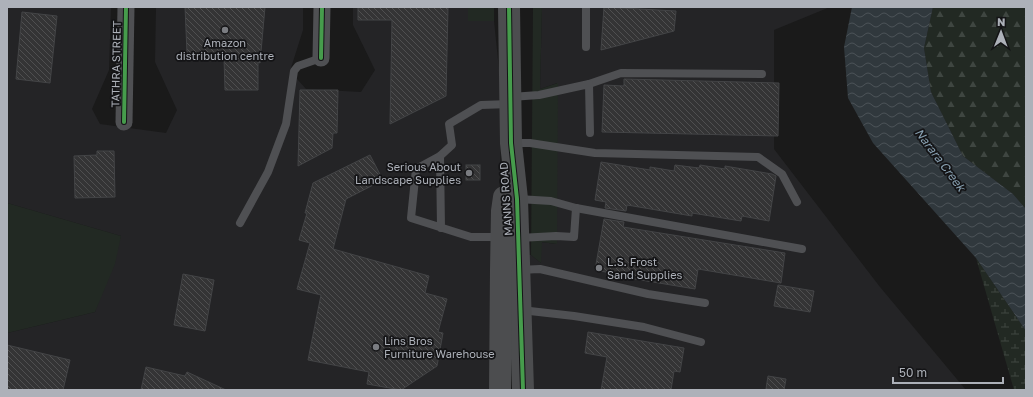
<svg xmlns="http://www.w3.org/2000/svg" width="1033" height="397" viewBox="0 0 1033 397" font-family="'Golos Text',sans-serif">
<defs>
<pattern id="forest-firs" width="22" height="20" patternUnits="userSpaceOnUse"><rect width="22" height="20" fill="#222923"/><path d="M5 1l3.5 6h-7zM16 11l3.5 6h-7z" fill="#3f4641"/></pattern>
<pattern id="wetland-marsh" width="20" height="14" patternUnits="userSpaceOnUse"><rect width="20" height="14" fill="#222923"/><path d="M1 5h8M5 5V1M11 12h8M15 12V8" fill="none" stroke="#3f4641"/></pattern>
<pattern id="water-waves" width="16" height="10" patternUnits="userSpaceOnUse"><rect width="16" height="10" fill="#30383d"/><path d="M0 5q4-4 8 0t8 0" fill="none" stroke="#4b5257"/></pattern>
<pattern id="building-back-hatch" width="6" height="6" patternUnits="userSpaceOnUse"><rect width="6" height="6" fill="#343435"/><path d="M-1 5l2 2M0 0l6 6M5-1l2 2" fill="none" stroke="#4f4f50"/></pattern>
</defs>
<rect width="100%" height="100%" fill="#1a1a1a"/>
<g fill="#242426">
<polygon points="7,7 111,7 109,70 92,109 100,124 166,133 177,110 155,62 156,7 303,7 303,30 290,71 306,89 361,92 375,70 353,25 353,7 468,7 468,21 494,21 502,99 499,209 497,390 7,390 7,333 95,312 121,236 7,203"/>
<polygon points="542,7 830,7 774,30 774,149 880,287 966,390 532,390 522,255 531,255 541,263 541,242 556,244 557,83 540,89"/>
</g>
<g fill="#222923">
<rect x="468" y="7" width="26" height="14"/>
<polygon points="533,7 542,7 540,89 558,83 557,244 542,242 541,263 531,255"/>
<polygon points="7,203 121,236 115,264 95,312 7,333"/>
</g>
<polygon fill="url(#forest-firs)" points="933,7 1026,7 1026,209 1013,194 963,156 931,92 924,48"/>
<polygon fill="url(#wetland-marsh)" points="976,258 1026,331 1026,390 1014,390"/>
<polygon fill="url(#water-waves)" points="852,7 933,7 924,48 931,92 963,156 1013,194 1026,209 1026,331 976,258 873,143 848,98 844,47"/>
<g fill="url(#building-back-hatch)" stroke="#434446">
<polygon points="185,7 265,7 260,63 258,62 258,90 225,90 224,58 187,53"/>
<polygon points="358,7 448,7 446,96 390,124 392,20 358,20"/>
<polygon points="604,7 676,11 674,31 601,50"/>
<polygon points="22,12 57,16 50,83 16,79"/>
<polygon points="624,79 779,83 778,136 602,132 604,85 624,86"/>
<polygon points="300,90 338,90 337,133 333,133 332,148 298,166"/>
<polygon points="97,151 114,151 115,197 75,198 74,156 97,155"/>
<polygon points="370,155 383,180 346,199 333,249 429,276 425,293 447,299 438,332 443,333 437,366 401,390 367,384 369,372 308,360 321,295 297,289 310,243 299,240 307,213 305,213 313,183"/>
<polygon points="601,162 650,170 650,167 674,171 675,165 699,168 700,165 725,169 725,166 772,174 776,176 769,221 742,216 741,221 692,213 692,216 627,205 626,211 605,208 606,202 595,200"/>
<rect x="466" y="165" width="14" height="15"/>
<polygon points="604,219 624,222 623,227 785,253 781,283 698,269 695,289 611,275 611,273 595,270"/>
<polygon points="183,274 214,280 205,331 174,325"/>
<polygon points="778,285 814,291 810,312 774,306"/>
<polygon points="588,332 684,348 680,372 674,371 671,390 601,390 607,357 585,353"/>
<polygon points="7,345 70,360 63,390 7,390"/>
<polygon points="146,367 185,376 187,372 226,390 141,390"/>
<polygon points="768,376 786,379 784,390 766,389"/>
</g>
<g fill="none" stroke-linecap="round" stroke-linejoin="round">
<g stroke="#4f5053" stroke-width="8">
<polyline points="586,47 586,7"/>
<polyline points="589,84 621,73 762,74"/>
<polyline points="511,97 539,95 589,84 590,133"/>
<polyline points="511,143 530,143 595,153 758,157 782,174 797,202"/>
<polyline points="440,156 452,145 449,124 481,105 510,104"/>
<polyline points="518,199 551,201 576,208 802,249"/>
<polyline points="240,223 268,172 286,124 294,71 298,66 321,58"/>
<polyline points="441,228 440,156 416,169 411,218 471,237 501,237"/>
<polyline points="519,238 556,236 574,237 576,208"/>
<polyline points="519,270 540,269 648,294 705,303"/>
<polyline points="521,310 574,316 644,327 701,342"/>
</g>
<g stroke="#4f5053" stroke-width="17">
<polyline points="321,58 322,7"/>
<polyline points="124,122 126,7"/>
</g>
<g stroke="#4c4d4f" stroke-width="22">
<polyline points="509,7 511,143 517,199 523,390"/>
<polyline points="500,390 501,270 502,211 504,197"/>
</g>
<defs>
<g id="cycleway">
<polyline points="509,7 511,143 517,199 523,390"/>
<polyline points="321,58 322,7"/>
<polyline points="124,122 126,7"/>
</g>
</defs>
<use href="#cycleway" stroke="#141416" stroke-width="6"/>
<use href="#cycleway" stroke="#469c4c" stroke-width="4"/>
</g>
<g fill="#7a7c81" stroke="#141416" stroke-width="1.5">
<circle cx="225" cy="30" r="4"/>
<circle cx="469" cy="173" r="4"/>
<circle cx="599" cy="268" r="4"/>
<circle cx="376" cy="347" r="4"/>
</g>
<g text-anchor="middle" stroke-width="3.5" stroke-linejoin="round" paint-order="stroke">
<g font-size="11" fill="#adb1b9" stroke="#141416" text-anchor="start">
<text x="225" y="47" text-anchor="middle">Amazon<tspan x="225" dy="13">distribution centre</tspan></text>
<text x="461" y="171" text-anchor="end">Serious About<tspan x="461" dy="13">Landscape Supplies</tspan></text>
<text x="607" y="266">L.S. Frost<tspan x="607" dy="13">Sand Supplies</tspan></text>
<text x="384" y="345">Lins Bros<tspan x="384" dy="13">Furniture Warehouse</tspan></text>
</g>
<g font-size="11" fill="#adb1b9" stroke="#141416">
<text transform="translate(116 64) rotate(-89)" y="4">TATHRA STREET</text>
<text transform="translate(506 199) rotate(-94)" y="4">MANNS ROAD</text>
</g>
<g font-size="12" font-style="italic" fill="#88a0b1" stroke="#141416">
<text transform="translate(940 160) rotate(53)" y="4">Narara Creek</text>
</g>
</g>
<rect width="1033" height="397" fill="none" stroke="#adb1b9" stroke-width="16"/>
<g transform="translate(1001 32) rotate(1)" stroke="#141416" stroke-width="3" paint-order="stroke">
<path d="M0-3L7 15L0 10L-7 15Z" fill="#adb1b9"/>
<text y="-6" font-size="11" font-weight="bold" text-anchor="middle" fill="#adb1b9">N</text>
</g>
<path d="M893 377v6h110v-6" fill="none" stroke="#adb1b9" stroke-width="2"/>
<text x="899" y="377" font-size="12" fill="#adb1b9" stroke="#141416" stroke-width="3" paint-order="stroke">50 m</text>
</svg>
